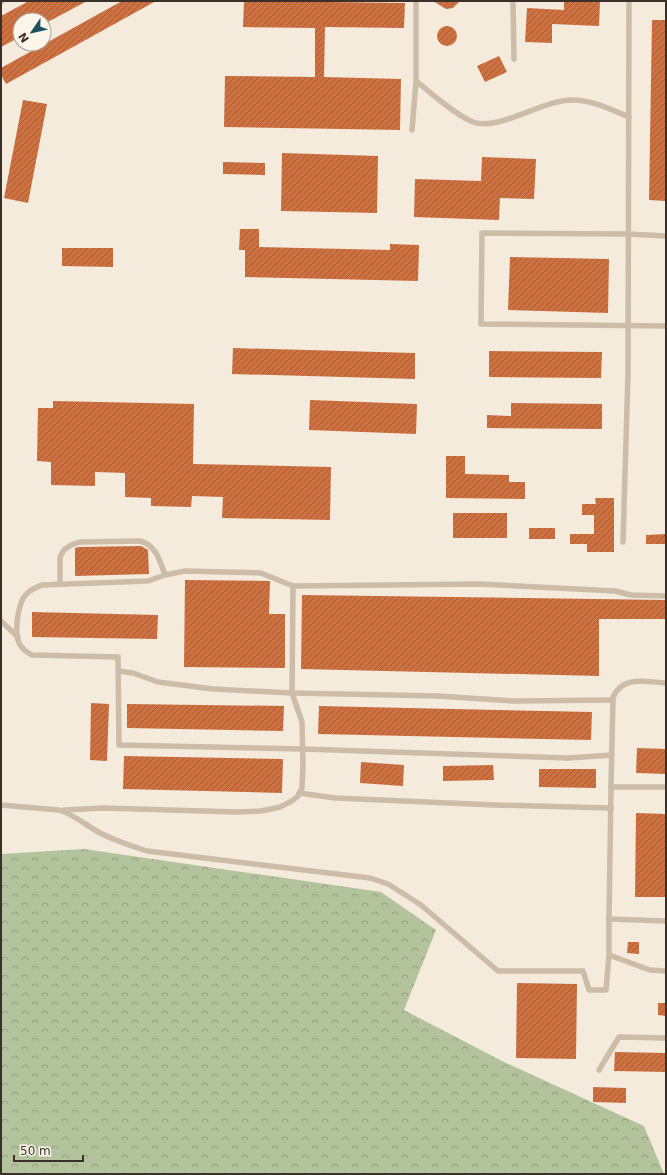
<svg xmlns="http://www.w3.org/2000/svg" width="667" height="1175" viewBox="0 0 667 1175" font-family="'DejaVu Sans',sans-serif">
<defs>
<pattern id="forest-crowns" width="20" height="18" patternUnits="userSpaceOnUse"><rect width="20" height="18" fill="#b3c49c"/><path d="M2 6a3 3 0 1 1 6 0M12 15a3 3 0 1 1 6 0" fill="none" stroke="#93a07f"/></pattern>
<pattern id="building-hatch" width="6" height="6" patternUnits="userSpaceOnUse"><rect width="6" height="6" fill="#ce7141"/><path d="M-1 1l2-2M0 6l6-6M5 7l2-2" fill="none" stroke="#a85d36"/></pattern>
</defs>
<rect width="100%" height="100%" fill="#f4ebdd"/>
<polygon fill="url(#forest-crowns)" points="84,849 381,892 436,930 404,1010 502,1061 644,1126 664,1174 1,1174 1,854"/>
<g fill="url(#building-hatch)">
<polygon points="29,1 87,1 44,24 44,20 20,20 20,37 1,47 1,16"/>
<polygon points="122,1 156,1 6,84 1,75 1,68"/>
<polygon points="244,1 405,3 404,28 325,27 324,77 401,79 400,130 224,127 225,76 315,77 315,28 243,27"/>
<polygon points="433,1 460,1 453,8 446,9"/>
<polygon points="564,1 600,1 599,26 552,24 552,43 525,42 527,8 564,10"/>
<polygon points="652,20 666,20 666,201 649,200"/>
<circle cx="447" cy="36" r="10"/>
<polygon points="499,56 507,72 485,82 477,66"/>
<polygon points="23,100 47,104 28,203 4,198"/>
<polygon points="282,153 378,156 377,213 281,211"/>
<polygon points="482,157 536,159 534,199 500,198 499,220 414,217 415,179 481,181"/>
<polygon points="223,162 265,163 265,175 223,174"/>
<polygon points="240,229 259,229 259,247 390,250 390,244 419,245 418,281 245,277 245,250 239,250"/>
<polygon points="62,248 113,248 113,267 62,266"/>
<polygon points="510,257 609,259 608,313 508,310"/>
<polygon points="233,348 415,353 415,379 232,374"/>
<polygon points="489,351 602,352 601,378 489,377"/>
<polygon points="310,400 417,404 416,434 309,430"/>
<polygon points="53,401 194,404 193,464 331,467 330,520 222,518 223,497 192,496 191,507 151,506 151,498 125,497 125,473 95,472 95,486 51,485 51,462 37,461 38,408 53,408"/>
<polygon points="511,403 602,404 602,429 487,428 487,415 511,416"/>
<polygon points="446,456 465,456 465,474 509,475 509,482 525,482 525,499 446,498"/>
<polygon points="595,498 614,498 614,552 587,552 587,544 570,544 570,534 594,534 594,515 582,515 582,504 596,504"/>
<rect x="453" y="513" width="54" height="25"/>
<rect x="529" y="528" width="26" height="11"/>
<polygon points="666,534 666,544 646,544 646,535"/>
<polygon points="141,546 148,550 149,574 75,576 75,548 79,547"/>
<polygon points="185,580 270,581 269,614 285,614 285,668 184,667"/>
<polygon points="302,595 666,600 666,619 599,619 599,676 301,669"/>
<polygon points="32,612 158,615 157,639 32,637"/>
<polygon points="91,703 109,704 107,761 90,760"/>
<polygon points="127,704 284,706 283,731 127,728"/>
<polygon points="319,706 592,712 591,740 318,734"/>
<polygon points="637,748 666,749 666,774 636,773"/>
<polygon points="124,756 283,759 282,793 123,789"/>
<polygon points="361,762 404,765 403,786 360,783"/>
<polygon points="493,765 494,780 443,781 443,766"/>
<polygon points="539,769 596,769 596,788 539,787"/>
<polygon points="636,813 666,814 666,897 635,897"/>
<polygon points="628,942 639,942 639,954 627,953"/>
<polygon points="517,983 577,984 576,1059 516,1058"/>
<polygon points="658,1003 666,1003 666,1016 658,1015"/>
<polygon points="615,1052 666,1053 666,1072 614,1071"/>
<polygon points="593,1087 626,1088 626,1103 593,1102"/>
</g>
<g fill="none" stroke-linecap="round" stroke-linejoin="round">
<g stroke="#cdbca8" stroke-width="5.5">
<polyline points="513,1 514,59"/>
<polyline points="1,2 2,1"/>
<path d="M 416,81 C 431,93 454,114 473,122 C 498,132 544,99 573,100 C 592,100 612,110 629,117"/>
<polyline points="412,130 416,81 416,1"/>
<polyline points="666,236 628,234 482,233 481,324 666,326"/>
<polyline points="623,542 628,373 629,1"/>
<path d="M 60,584 L 60,557 L 64,550 L 71,545 L 80,542 L 140,541 C 156,545 160,561 165,575"/>
<path d="M 293,586 L 261,573 L 185,571 L 165,575 L 148,581 L 42,585 C 35,588 29,590 24,597 C 18,606 14,633 19,643 C 22,649 26,652 32,655 L 118,657 L 119,745 L 303,749 L 568,758 L 612,755"/>
<polyline points="1,621 18,637"/>
<path d="M 666,683 C 646,682 623,675 613,697 L 611,787 L 666,787"/>
<polyline points="613,700 513,701 438,696 292,693 293,586 479,584 615,591 631,595 666,596"/>
<polyline points="611,787 609,919 666,921"/>
<polyline points="299,793 335,798 495,805 611,808"/>
<path d="M 1,805 L 59,810 C 75,815 87,826 100,833 C 116,841 131,846 147,851 L 370,878 L 388,884 L 421,905 L 498,971 L 583,971 L 589,990 L 606,990 L 609,955"/>
<polyline points="64,810 103,808 237,812 261,811 280,807 292,801 298,796 302,788 303,765 302,722 292,693 213,689 158,682 133,673 119,671"/>
<polyline points="609,919 609,955 650,970 666,971"/>
<polyline points="599,1070 619,1037 666,1038"/>
</g>
</g>
<rect width="667" height="1175" fill="none" stroke="#3a2f29" stroke-width="4"/>
<g transform="translate(32 32) rotate(236)"><circle r="19" fill="#fbf5ea" stroke="#aea69d"/>
<path d="M0-3L7 15L0 10L-7 15Z" fill="#1b535e"/>
<text y="-6" font-size="11" font-weight="bold" text-anchor="middle" fill="#3a2f29">N</text>
</g>
<path d="M14 1155v6h69v-6" fill="none" stroke="#3a2f29" stroke-width="2"/>
<text x="20" y="1155" font-size="12" fill="#3a2f29" stroke="#fbf5ea" stroke-width="3" paint-order="stroke">50 m</text>
</svg>
